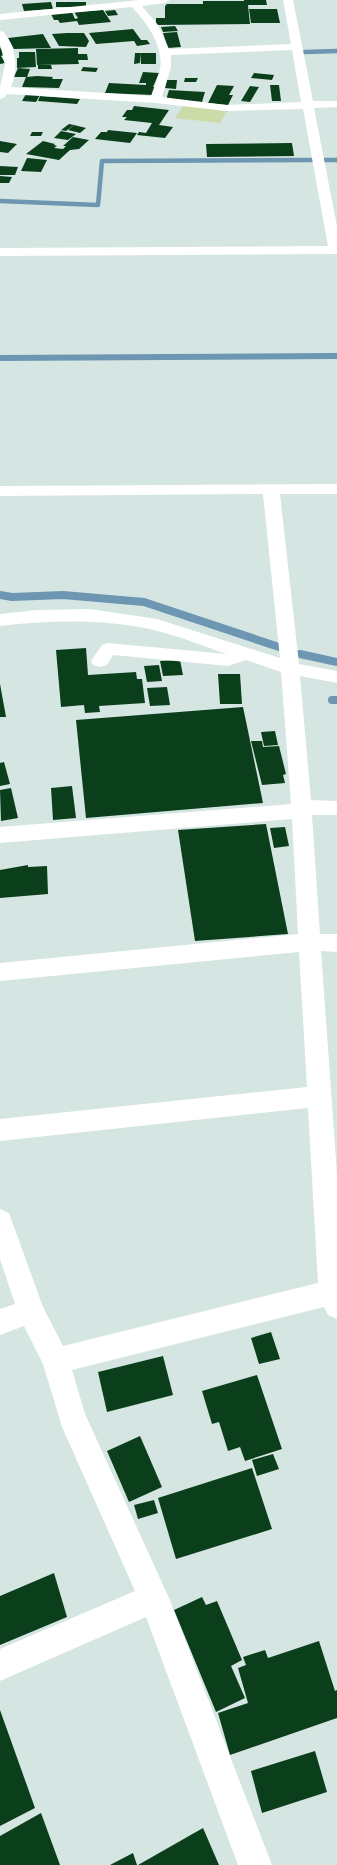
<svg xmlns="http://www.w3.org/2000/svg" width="337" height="1865" viewBox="0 0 337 1865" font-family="'IBM Plex Sans',sans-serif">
<rect width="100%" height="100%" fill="#d5e5e1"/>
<polygon fill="#ccdba7" points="183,106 227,111 220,123 175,118"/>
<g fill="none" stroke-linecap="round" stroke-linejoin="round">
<g stroke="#6c96b1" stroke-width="4.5">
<polyline points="305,52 337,51"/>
<polyline points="324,160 337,160"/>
<polyline points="0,201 98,205 102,161 312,160"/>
</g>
<polyline stroke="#6c96b1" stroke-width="6" points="0,358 337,356"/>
<g stroke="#6c96b1" stroke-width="8">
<polyline points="0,595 12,597 63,595 144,602 279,647"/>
<polyline points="300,654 337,662"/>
<polyline points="332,700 337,700"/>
</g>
</g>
<g fill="#0b3f1c">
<polygon points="244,0 266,0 267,5 248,5 250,24 156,25 156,18 165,18 165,6 167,4 203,4 203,1 244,1"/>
<polygon points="51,2 53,9 24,11 22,4"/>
<rect x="56" y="2" width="30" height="5"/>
<polygon points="249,9 277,9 280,23 251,23"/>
<polygon points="103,10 111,22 79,25 77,21 60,23 58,20 54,20 51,14 72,12 75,19 78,18 74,12"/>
<polygon points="115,10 118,15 108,16 105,11"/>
<polygon points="175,26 178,31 163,32 161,27"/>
<polygon points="133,29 141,40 147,40 150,44 137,46 134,41 96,44 89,33"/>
<polygon points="177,32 181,47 168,48 163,33"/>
<polygon points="67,33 84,33 89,41 86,47 59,46 52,34"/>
<polygon points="43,34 51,48 14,49 8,38"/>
<polygon points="0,47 4,55 1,56 5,63 0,64"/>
<polygon points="78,48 78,54 87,54 88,60 78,60 79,64 37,65 36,49"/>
<polygon points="19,52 35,52 36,67 17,68 17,58 19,58"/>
<polygon points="135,53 141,53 140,63 134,64"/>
<rect x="141" y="53" width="15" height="11"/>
<polygon points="38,65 51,65 52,69 38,69"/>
<polygon points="83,67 98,68 96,72 81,71"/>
<polygon points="18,68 30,69 27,77 14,77"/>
<polygon points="143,72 159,73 153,87 156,87 153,95 105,93 109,83 146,85 146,83 139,83"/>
<polygon points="254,73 274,75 272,80 251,78"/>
<polygon points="37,76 53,77 52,79 63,79 59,88 22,87 26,77"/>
<polygon points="185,78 198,78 196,82 184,82"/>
<polygon points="167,80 177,80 176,89 165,88"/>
<polygon points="217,85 234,86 229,95 233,95 228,105 208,103"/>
<polygon points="270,85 279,85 281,101 272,101"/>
<polygon points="250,86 259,87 250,102 241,101"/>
<polygon points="169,90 205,92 202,102 166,100"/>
<polygon points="26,94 40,95 36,102 22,101"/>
<polygon points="40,96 80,99 77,104 38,101"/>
<polygon points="134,106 169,110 159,125 173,127 165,138 137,135 139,132 146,133 152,123 124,120 127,117 122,117 127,110 132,110"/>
<polygon points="69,124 74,125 66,131 61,130"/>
<polygon points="74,125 86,128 80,133 68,130"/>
<polygon points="108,130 137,133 130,143 95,139 101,132 107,132"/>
<polygon points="61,131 76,134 68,140 54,138"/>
<polygon points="32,132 43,132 41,136 30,136"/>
<polygon points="73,137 89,140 79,149 70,150 59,160 26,154 43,141 55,144 54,145 57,146 54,148 63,149 66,146 63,146"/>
<polygon points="0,141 17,144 8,153 0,152"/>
<polygon points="292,143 294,156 207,157 206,144"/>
<polygon points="27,158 47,160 41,172 21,171"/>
<polygon points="0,166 18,167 15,175 0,175"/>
<polygon points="0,176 12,177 9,183 0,183"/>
<polygon points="86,648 88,675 136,672 137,679 142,679 145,703 99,706 100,712 85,713 84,705 61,707 56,650"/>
<polygon points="180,660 183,675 163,676 160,661"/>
<polygon points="159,665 162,681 147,682 144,666"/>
<polygon points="218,674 240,674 242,704 220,704"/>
<polygon points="0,684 6,717 0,717"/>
<polygon points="167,687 170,705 150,706 147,688"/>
<polygon points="243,707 263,803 86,818 76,720"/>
<polygon points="275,731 278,745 264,746 261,732"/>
<polygon points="251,741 262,741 263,747 279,746 286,774 283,775 285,783 262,785"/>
<polygon points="4,762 10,784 0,786 0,763"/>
<polygon points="72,786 76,818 53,820 51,788"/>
<polygon points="11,788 18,818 1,821 0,790"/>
<polygon points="266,824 288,934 195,941 178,830"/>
<polygon points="285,827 289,846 274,848 270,828"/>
<polygon points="28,865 28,867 47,866 48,894 0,898 0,870"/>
<polygon points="271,1332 280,1359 259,1364 251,1338"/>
<polygon points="163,1356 173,1395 107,1412 98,1372"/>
<polygon points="257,1375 282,1449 245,1461 240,1447 228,1451 219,1422 212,1424 202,1391"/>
<polygon points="140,1436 162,1487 129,1502 107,1451"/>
<polygon points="273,1454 279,1469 257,1476 252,1460"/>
<polygon points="252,1468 272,1529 176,1559 158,1498"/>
<polygon points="154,1500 158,1513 138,1519 134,1505"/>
<polygon points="54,1573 67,1617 0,1645 0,1596"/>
<polygon points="202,1597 206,1605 217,1601 242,1660 231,1666 245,1698 216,1712 174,1610"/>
<polygon points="319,1641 335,1691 337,1690 337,1718 230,1755 218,1713 248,1703 238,1668 246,1665 243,1657 265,1650 268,1658"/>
<polygon points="0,1710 35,1808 0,1826"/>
<polygon points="315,1751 327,1792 262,1813 251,1771"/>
<polygon points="41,1813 60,1865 0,1865 0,1836"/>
<polygon points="203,1828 219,1865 138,1865"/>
<polygon points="133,1853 137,1865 110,1865"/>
</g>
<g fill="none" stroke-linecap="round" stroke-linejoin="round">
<g fill="#fff" fill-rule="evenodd">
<path d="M 140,0 L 170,0 L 165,3 L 142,6 L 158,25 L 169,49 L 291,44 L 283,0 L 293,0 L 313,101 L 337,101 L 337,107 L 314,108 L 337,226 L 337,254 L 0,256 L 0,248 L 328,246 L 303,109 L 226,111 L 156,103 L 7,94 L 4,98 L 0,99 L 0,87 L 5,65 L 0,43 L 0,31 L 4,32 C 16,49 19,67 11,87 L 151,96 C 154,87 158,78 160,69 C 164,46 147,23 132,7 L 0,20 L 0,14 ZM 292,50 L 301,102 L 226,105 L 162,97 L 171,67 L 171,55 Z"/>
<path d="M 337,484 L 337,494 L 280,494 L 299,664 L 337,671 L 337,683 L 300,676 L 311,800 L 337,801 L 337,815 L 312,815 L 320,934 L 337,934 L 337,952 L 321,951 L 337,1174 L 337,1319 L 328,1315 L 324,1307 L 72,1370 L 85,1414 L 169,1598 L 272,1865 L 238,1865 L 146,1617 L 0,1681 L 0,1649 L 135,1591 L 62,1427 L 43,1364 L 24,1326 L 0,1335 L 0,1309 L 15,1304 L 0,1259 L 0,1209 L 9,1213 L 43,1307 L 63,1346 L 318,1283 L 308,1108 L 0,1141 L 0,1119 L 307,1087 L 299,952 L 0,981 L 0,963 L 298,934 L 292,819 L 0,843 L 0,827 L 291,804 L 281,672 L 246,660 L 228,666 L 113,655 L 107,665 L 100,667 L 93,665 L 91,661 L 102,645 L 108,643 L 227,654 C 203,646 179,636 154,630 C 103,619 52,620 0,626 L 0,614 L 37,610 L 90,609 L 157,619 L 280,658 L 263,494 L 0,496 L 0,486 Z"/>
</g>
</g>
</svg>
